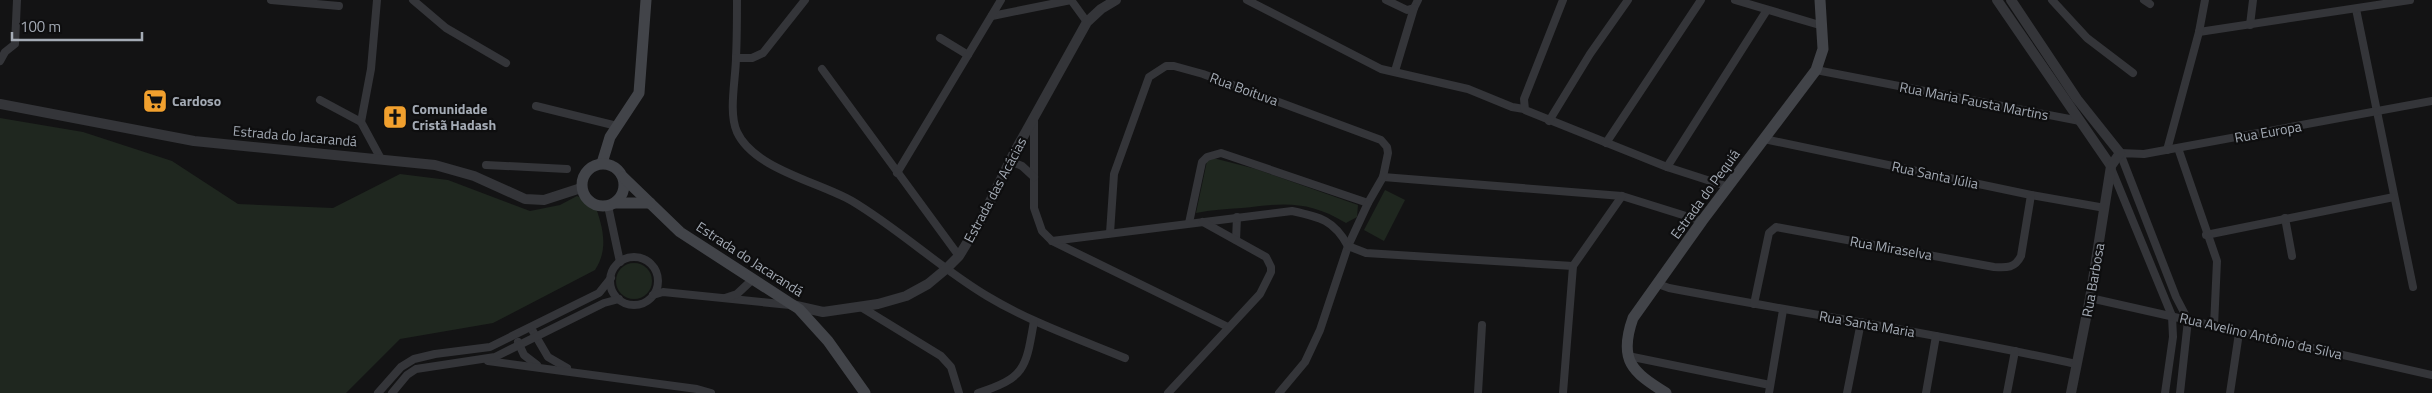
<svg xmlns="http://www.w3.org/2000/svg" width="2432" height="393" viewBox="0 0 2432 393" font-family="'Titillium Web',sans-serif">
<rect width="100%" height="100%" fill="#131314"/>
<g fill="#1f271f">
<path d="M 0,118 L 83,132 L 172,161 L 238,204 L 333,208 L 400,174 L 448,180 L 530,211 L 560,205 L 577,196 L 594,203 C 603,226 609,249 595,270 L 493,323 L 400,339 L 346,393 L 0,393 Z"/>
<path d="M 1213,158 L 1256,169 L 1358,205 L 1357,217 L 1346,223 C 1308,200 1284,203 1242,208 C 1226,209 1211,210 1196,213 L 1207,161 Z"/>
<polygon points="1385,190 1405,200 1384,241 1364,230"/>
<circle cx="634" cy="281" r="18"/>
</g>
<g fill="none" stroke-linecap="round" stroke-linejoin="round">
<g stroke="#343539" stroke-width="8">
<polyline points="271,0 339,6"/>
<polyline points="377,0 371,69 361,122 381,159"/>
<polyline points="413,0 446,28 506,63"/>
<path d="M 737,0 C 737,19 737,38 736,57 C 736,78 728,112 737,132 C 754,169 819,182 852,201 C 899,229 940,268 987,296 C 1030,322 1079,339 1125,358"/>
<polyline points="1247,0 1381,69 1468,89 1512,107 1524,109"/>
<polyline points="1386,0 1407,10 1414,8 1418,0"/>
<polyline points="1563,0 1524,99 1525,110 1667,167 1729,187"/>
<polyline points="1735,0 1823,26"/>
<polyline points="2052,0 2087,38 2133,73"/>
<polyline points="2144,0 2150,4"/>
<polyline points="2356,9 2413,287"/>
<polyline points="992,16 1071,0 1087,22"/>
<polyline points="2250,25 2253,0"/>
<polyline points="2199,32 2410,0"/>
<polyline points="940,38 968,55"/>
<polyline points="736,58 752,58 763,53 805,0"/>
<polyline points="0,61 5,52 15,44 17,0"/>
<polyline points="822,69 959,256"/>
<polyline points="1816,70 2080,121"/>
<polyline points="1395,71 1414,8"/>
<polyline points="320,100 361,122"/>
<polyline points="536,106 617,126"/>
<polyline points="1034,119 1034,208 1042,231 1052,241 1228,327"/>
<polyline points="1549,121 1590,54 1628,0"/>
<polyline points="1764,139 2031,195 2105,208"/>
<polyline points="1606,143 1701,0"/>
<polyline points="2178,148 2217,261 2214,326"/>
<polyline points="2167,150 2199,32 2205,0"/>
<polyline points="1010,161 1022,166 1034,177"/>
<polyline points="486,165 567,169"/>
<polyline points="1667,167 1767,10"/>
<polyline points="2111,168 2172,316 2173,337 2165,393"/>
<polyline points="897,173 1001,0"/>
<polyline points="1383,177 1622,196 1702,221"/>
<polyline points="608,206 620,262"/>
<polyline points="2285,218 2292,256"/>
<polyline points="1189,223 1202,162 1207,157 1221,153 1368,203"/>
<polyline points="1110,233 1114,174 1149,77 1166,66 1174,66 1203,74 1381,140 1387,147 1388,153 1383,177 1368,203 1348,246 1320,330 1305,362 1279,393"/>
<polyline points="2206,235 2394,197"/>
<polyline points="1236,240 1237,217"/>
<path d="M 1052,241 L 1292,211 C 1320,217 1334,220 1348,246"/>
<polyline points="1348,246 1366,253 1573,266"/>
<circle cx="634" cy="281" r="24"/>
<path d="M 1658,284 L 1669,288 C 1805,314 1941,334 2076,364"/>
<polyline points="653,295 663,292 790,305"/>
<polyline points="725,298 737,294 752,280"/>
<polyline points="2090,298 2432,375"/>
<path d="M 1754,304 L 1769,233 L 1776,227 L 1994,267 C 2007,268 2015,268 2021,256 L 2031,195"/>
<polyline points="861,307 941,356 951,367 959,393"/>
<polyline points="531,328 548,357 567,368"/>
<polyline points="518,342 524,355 537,365"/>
<polyline points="1628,356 1770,385"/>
<polyline points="488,361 697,389 711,393"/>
<polyline points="378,393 401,367 414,359 435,354 490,347 599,293 611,278"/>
<polyline points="392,393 407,375 416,369 495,357 604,303 619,299"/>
<path d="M 978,393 C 1026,378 1026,367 1034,321"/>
<polyline points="1168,393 1260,294 1271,272 1271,267 1266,257 1203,222"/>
<polyline points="1478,393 1482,325"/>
<polyline points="1563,393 1573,266 1622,196"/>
<polyline points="1769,393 1783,310"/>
<polyline points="1847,393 1861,322"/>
<polyline points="1926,393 1936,336"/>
<polyline points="2007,393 2015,351"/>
<polyline points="2180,393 2188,320 2176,297 2120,153 2144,154 2432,101"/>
<polyline points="2230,393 2239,333"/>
</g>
<g stroke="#343539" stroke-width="10">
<polyline points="1997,0 2111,166"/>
<polyline points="2011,0 2077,99 2120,153 2111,166 2090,298 2071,393"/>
<polyline points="0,104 194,141 435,165 474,176 525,199 544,200 581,188"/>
<polyline points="792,305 823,312 878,304 906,296 928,284 946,269 959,256 982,218 1014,153 1087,22 1101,9 1116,0"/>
</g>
<g stroke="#424449" stroke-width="11">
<polyline points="602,163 610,137 639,93 646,0"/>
<circle cx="603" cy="185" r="21"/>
<polyline points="623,177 680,232 799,309 828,341 865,393"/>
<polyline points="615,203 650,203"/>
<path d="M 1666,393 C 1632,372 1618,360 1633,318 L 1702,221 L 1816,70 L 1823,49 L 1820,0"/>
</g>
</g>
<defs>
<symbol id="supermarket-square" viewBox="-11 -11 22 22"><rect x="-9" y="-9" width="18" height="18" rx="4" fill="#f1a02e" stroke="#0e0e0f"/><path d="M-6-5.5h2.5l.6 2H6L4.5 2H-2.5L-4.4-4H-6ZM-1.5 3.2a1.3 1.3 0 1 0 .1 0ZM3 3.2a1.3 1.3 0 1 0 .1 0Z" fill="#111"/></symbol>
<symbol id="church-square" viewBox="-11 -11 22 22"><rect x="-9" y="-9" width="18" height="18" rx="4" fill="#f1a02e" stroke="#0e0e0f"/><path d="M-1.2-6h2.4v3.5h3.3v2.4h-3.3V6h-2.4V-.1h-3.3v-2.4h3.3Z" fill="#111"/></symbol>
</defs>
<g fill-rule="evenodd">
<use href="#supermarket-square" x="141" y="87" width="28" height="28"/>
<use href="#church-square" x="381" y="103" width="28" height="28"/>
</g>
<g text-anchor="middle" stroke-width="4.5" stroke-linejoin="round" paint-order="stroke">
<g font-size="14" fill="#a4abb5" stroke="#0e0e0f">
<text transform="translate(1244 89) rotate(20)" y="5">Rua Boituva</text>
<text transform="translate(1974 101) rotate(11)" y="5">Rua Maria Fausta Martins</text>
<text transform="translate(2268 132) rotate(-10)" y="5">Rua Europa</text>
<text transform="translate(295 136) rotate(5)" y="5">Estrada do Jacarandá</text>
<text transform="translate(1935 175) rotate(12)" y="5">Rua Santa Júlia</text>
<text transform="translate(995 190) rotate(-62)" y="5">Estrada das Acácias</text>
<text transform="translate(1705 194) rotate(-54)" y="5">Estrada do Pequiá</text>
<text transform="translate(1891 248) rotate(10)" y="5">Rua Miraselva</text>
<text transform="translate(750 259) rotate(33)" y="5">Estrada do Jacarandá</text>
<text transform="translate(2093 280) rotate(-80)" y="5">Rua Barbosa</text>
<text transform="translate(1867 324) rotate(10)" y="5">Rua Santa Maria</text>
<text transform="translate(2261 336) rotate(13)" y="5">Rua Avelino Antônio da Silva</text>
</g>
<g font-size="14" font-weight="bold" fill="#a4abb5" stroke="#0e0e0f" text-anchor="start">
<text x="172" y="106">Cardoso</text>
<text x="412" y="114">Comunidade<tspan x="412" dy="16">Cristã Hadash</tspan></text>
</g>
</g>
<path d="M12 32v8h130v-8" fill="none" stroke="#a4abb5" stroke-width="2.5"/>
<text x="20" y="32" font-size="15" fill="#a4abb5" stroke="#0e0e0f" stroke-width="4" paint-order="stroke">100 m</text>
</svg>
